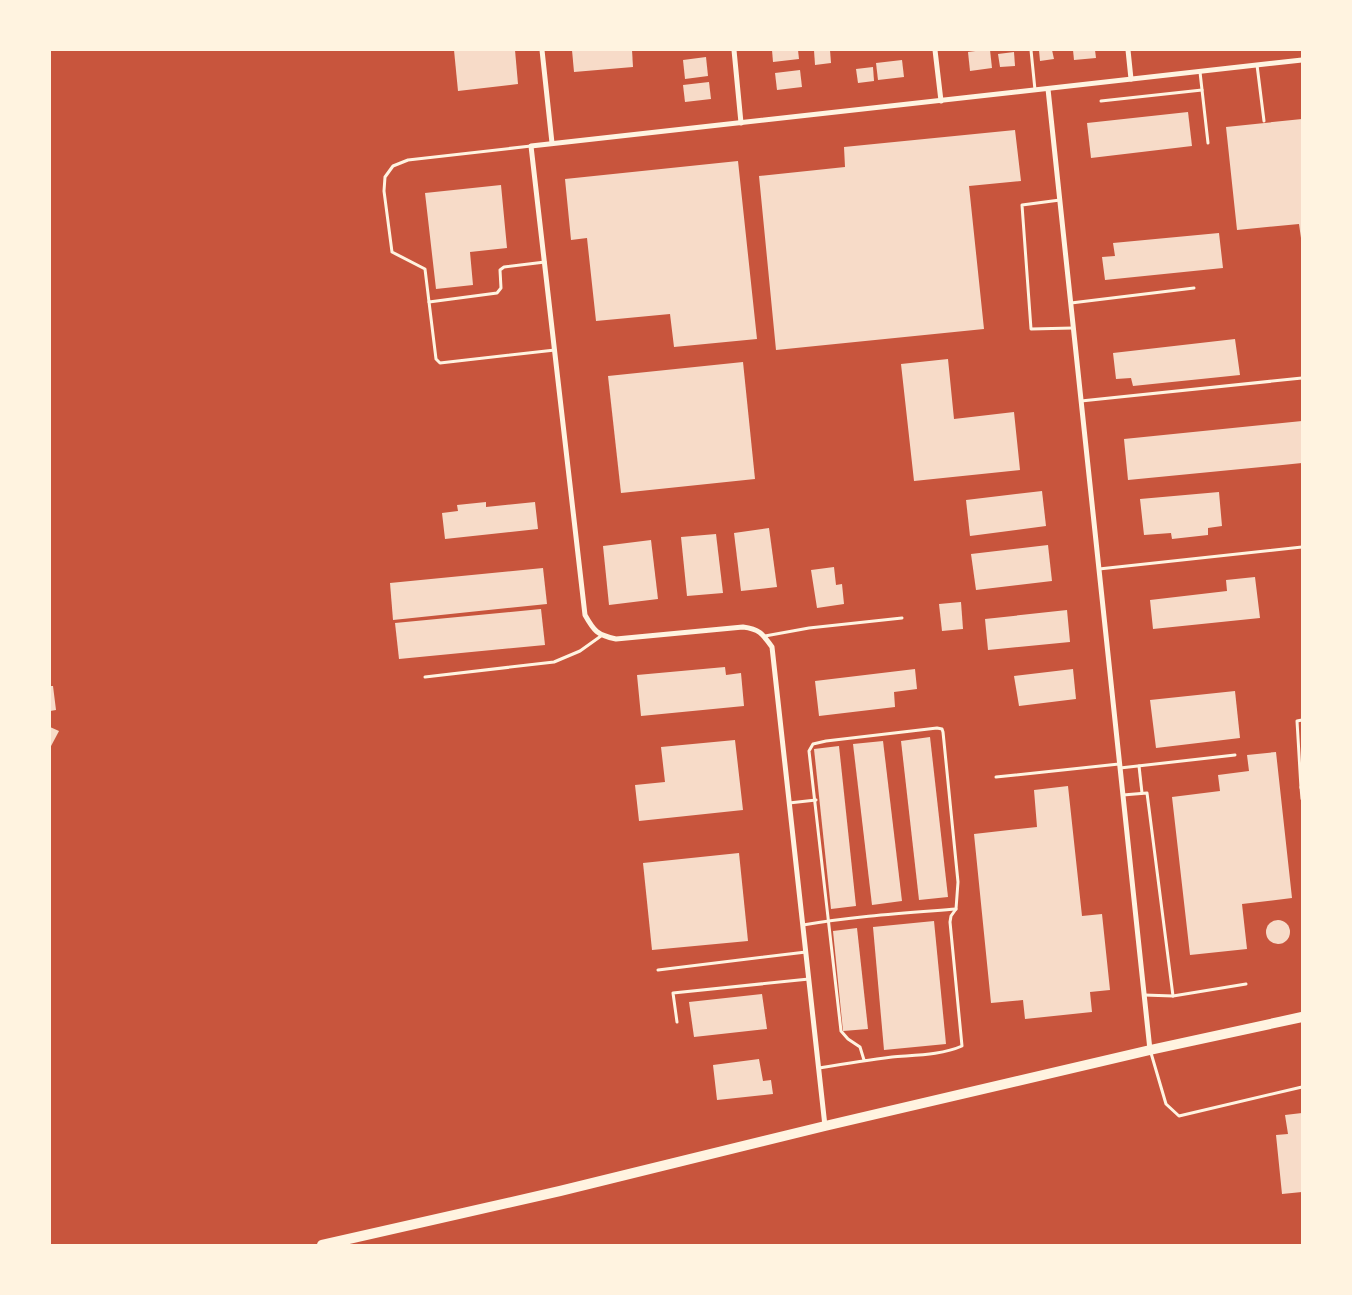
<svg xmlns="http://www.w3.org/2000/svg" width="1352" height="1295" viewBox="0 0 1352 1295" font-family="'Roboto Condensed',sans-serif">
<rect width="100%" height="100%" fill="#c8553d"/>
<g fill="#f7dbc8">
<polygon points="454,50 515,50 518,84 458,91"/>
<polygon points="572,50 632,50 633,67 574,72"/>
<polygon points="772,50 798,50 799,59 773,62"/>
<polygon points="814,50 830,50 831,63 815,65"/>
<polygon points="983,50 990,50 992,68 970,71 968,52"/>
<polygon points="1039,50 1052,50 1054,59 1040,61"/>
<polygon points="1073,50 1095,50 1096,58 1074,60"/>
<polygon points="1014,52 1015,66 1000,67 998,54"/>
<polygon points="706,57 708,76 685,79 683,60"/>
<polygon points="902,60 904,77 878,80 876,63"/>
<polygon points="873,67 874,81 858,83 856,69"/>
<polygon points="800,70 802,87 777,90 775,73"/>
<polygon points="709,82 711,99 685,102 683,85"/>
<polygon points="1188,112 1192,146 1091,158 1087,123"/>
<polygon points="1302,119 1302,238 1301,238 1299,224 1237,230 1226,127"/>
<polygon points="1015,130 1021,181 969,186 984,329 776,350 759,176 845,167 844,147"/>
<polygon points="738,161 757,339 674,347 670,314 596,321 587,238 571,240 565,179"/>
<polygon points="501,185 507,248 470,252 473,285 436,289 425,193"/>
<polygon points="1219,233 1223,268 1105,280 1102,257 1115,256 1113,243"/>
<polygon points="1235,339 1240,375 1133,386 1131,378 1116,379 1113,353"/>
<polygon points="948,359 954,419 1014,412 1020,470 914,481 901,364"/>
<polygon points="743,362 755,479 621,493 608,376"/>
<polygon points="1302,421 1302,463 1128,480 1124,439"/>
<polygon points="1042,491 1046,526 970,536 966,500"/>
<polygon points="1219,492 1222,526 1208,528 1208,535 1172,539 1171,533 1144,535 1140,499"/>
<polygon points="486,502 486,507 535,502 538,529 445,539 442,513 458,511 457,505"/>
<polygon points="769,528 777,587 741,591 734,533"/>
<polygon points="716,534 723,593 687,596 681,537"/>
<polygon points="651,540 658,599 609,605 603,546"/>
<polygon points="1048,545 1052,581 976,590 971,554"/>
<polygon points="834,567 836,585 842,584 844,604 817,608 811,570"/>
<polygon points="543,568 547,604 393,620 390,583"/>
<polygon points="1255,577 1260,618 1153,629 1150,600 1227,591 1226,580"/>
<polygon points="961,602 963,629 942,631 939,604"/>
<polygon points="541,609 545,645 399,659 395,623"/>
<polygon points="1067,610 1070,642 988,650 985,619"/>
<polygon points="725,667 726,675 741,673 744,706 641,716 637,675"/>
<polygon points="915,669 917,689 894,692 895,707 819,716 815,681"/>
<polygon points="1073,669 1076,699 1019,706 1014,676"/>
<polygon points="50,686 53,686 56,710 50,711"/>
<polygon points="1235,691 1240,738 1156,748 1150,700"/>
<polygon points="50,727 59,731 50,748"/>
<polygon points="930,737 948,897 919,900 901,741"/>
<polygon points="735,740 743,810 639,821 635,785 665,782 661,747"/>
<polygon points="883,741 902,901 872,905 853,744"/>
<polygon points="839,746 856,906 831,909 814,749"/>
<polygon points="1276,752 1292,898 1242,904 1247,949 1190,955 1172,797 1220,791 1218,775 1249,771 1247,755"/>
<polygon points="1068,786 1082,916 1102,914 1110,990 1090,992 1092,1012 1025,1019 1023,1000 991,1003 974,834 1037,827 1034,790"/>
<polygon points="739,853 748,941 652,950 643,863"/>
<circle cx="1278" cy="932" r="12"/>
<polygon points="934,921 946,1044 884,1050 873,927"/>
<polygon points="857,928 868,1029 843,1031 833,931"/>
<polygon points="762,994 767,1029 694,1037 689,1002"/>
<polygon points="759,1059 763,1081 771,1080 773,1094 717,1100 713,1065"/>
<polygon points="1302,1113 1302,1192 1282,1194 1276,1135 1288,1134 1285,1115"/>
</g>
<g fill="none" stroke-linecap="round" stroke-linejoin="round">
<g stroke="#fff3e0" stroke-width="3">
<polyline points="1031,50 1035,90"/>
<polyline points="1257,65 1264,121"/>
<polyline points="1200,72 1208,143"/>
<polyline points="1101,101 1202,90"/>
<polyline points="531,146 408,160 393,166 385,177 384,191 392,252 425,269 429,302 497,293 501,288 500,270 504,267 545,262"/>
<polyline points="1060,200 1022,205 1031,329 1073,328"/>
<polyline points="429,302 436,359 440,363 555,350"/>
<polyline points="1071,303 1194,288"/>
<polyline points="1081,401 1302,378"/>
<polyline points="1099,569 1302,547"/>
<polyline points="765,636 809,628 902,618"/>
<polyline points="425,677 554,662 580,651 601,636"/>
<polyline points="1139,766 1142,793"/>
<polyline points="1120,768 1235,755"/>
<polyline points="996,777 1119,764"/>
<polyline points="1301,787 1302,799"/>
<polyline points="1301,788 1297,721 1302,720"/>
<polyline points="1123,795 1147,793 1173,996"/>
<polyline points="789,803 816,800"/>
<path d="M 803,925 C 854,916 905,913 956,909"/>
<polyline points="658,970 806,952"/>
<polyline points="1144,995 1173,996 1246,984"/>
<polyline points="677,1022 673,993 809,979"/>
<polyline points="1151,1053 1166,1104 1179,1116 1302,1087"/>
<path d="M 819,1068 C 843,1064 868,1060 892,1057 C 914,1055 942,1055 962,1046 L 950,922 L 951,916 L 956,909 L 958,882 L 943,732 L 942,729 L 937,728 L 826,741 L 813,744 L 809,751 L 841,1031 L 848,1039 L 860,1047 L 864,1060"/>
</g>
<g stroke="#fff3e0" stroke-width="5">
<polyline points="542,50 552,143"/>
<polyline points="734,50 741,123"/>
<polyline points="935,50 941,101"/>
<polyline points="1128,50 1131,79"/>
<polyline points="1048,89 1150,1050"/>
<path d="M 825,1126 L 772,647 C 762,633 759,629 743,627 L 616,639 C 597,635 594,631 585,615 L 531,146 L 1302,60"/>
</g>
<polyline stroke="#fff3e0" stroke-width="10" points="322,1245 560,1191 825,1126 1150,1050 1302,1017"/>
</g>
<rect width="1352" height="1295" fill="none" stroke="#fff3e0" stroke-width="102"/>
</svg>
